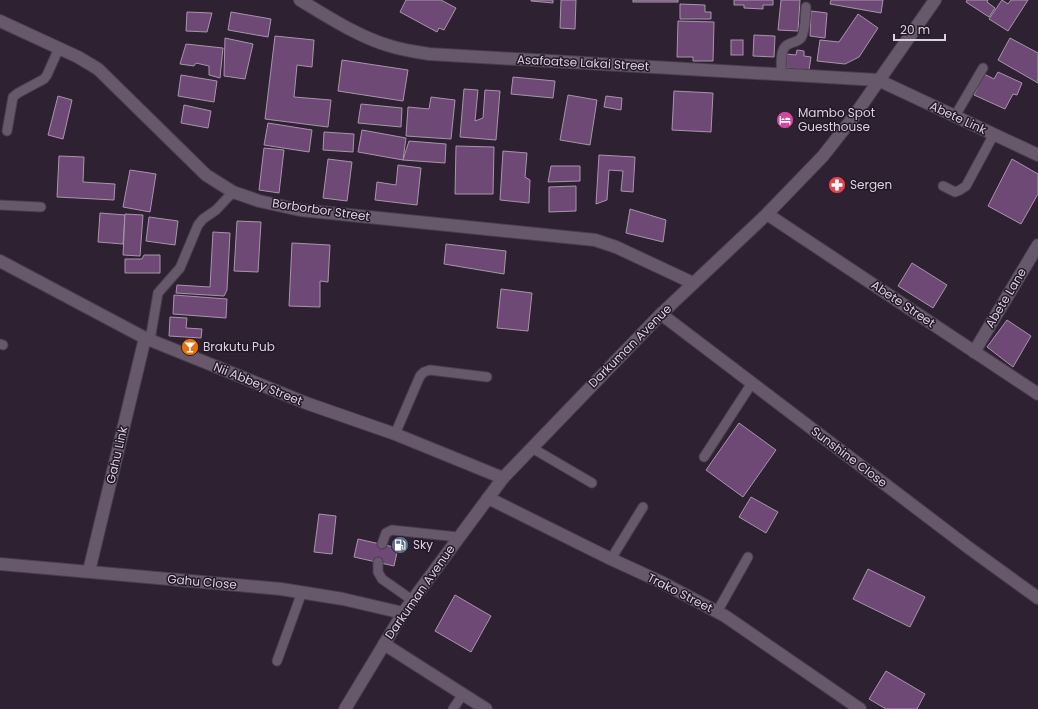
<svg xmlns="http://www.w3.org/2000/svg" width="1038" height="709" viewBox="0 0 1038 709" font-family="Poppins,sans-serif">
<rect width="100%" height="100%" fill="#2e2132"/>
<g fill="#6f4976" stroke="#a795aa">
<polygon points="406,0 441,0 456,8 444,30 439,28 437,32 400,12"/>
<polygon points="531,0 553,0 553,3 531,1"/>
<polygon points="561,0 576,0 575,29 560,28"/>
<rect x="633" y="0" width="45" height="2"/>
<polygon points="734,0 773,0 773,5 763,5 763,9 744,8 744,5 734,5"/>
<polygon points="781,0 800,0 798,31 778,30"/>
<polygon points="831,0 883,0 881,13 830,4"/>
<polygon points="967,0 988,0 987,2 995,8 989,17 966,2"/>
<polygon points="1002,0 1008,4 1011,0 1028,0 1008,31 989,19"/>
<polygon points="680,4 705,5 705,12 711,12 711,19 680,19"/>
<polygon points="811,11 827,13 825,38 810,36"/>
<polygon points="187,12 212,13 207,32 186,31"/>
<polygon points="231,12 271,19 268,37 228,30"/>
<polygon points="858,14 878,28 859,57 845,64 817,61 820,40 839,42"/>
<polygon points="678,21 714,22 713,61 693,61 693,57 677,57"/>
<polygon points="754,35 775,36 774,57 753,56"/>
<polygon points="275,36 314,40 312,67 297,65 294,97 331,100 328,127 265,119"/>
<polygon points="225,38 253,44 245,79 224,76"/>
<polygon points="1010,38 1038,53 1038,83 998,60"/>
<rect x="731" y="40" width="12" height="15"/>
<polygon points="186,44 223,48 220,78 209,75 209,66 196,63 194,66 180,64"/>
<polygon points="797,50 804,51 804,56 811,57 809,70 786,68 787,54 796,55"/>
<polygon points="342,60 408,70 403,101 338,91"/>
<polygon points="998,72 1022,83 1017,95 1013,94 1005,109 974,95 984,74 994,79"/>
<polygon points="181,75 217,81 214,102 178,96"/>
<polygon points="513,77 555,81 553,98 511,94"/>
<polygon points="464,89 478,90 475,121 483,118 485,90 500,91 496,140 460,137"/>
<polygon points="674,91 713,93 711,132 672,130"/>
<polygon points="568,95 597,100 590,145 560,140"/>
<polygon points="58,96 72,100 63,139 48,135"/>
<polygon points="606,96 622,98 621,110 604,107"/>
<polygon points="431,97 455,100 451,139 406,136 408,107 429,109"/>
<polygon points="361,104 402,108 401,127 358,123"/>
<polygon points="184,105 211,111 208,128 181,123"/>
<polygon points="268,123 312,130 309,152 264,145"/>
<polygon points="362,130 406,138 403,160 358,152"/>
<polygon points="324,132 354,134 353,152 323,150"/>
<polygon points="409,141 446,144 445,163 403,160"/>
<polygon points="456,146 494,147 493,194 455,194"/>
<polygon points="264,148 284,150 279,193 259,190"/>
<polygon points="503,151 527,153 525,177 530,180 529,203 500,200"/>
<polygon points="599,155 635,157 633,192 621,191 623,171 609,170 607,200 596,204"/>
<polygon points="59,156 84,157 83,182 115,184 114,200 57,197"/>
<polygon points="328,159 352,162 347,201 323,198"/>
<polygon points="1012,159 1038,174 1038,194 1021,224 988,206"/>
<polygon points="398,165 421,168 417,205 375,200 377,182 396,185"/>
<polygon points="551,166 580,166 580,181 548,182"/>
<polygon points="130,170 156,174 150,212 123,207"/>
<polygon points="576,186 576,211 549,212 549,187"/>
<polygon points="630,209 666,220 663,242 626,233"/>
<polygon points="100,213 125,215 123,244 98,242"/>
<polygon points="125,214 143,215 140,256 123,255"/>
<polygon points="149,217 178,221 175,245 146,241"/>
<polygon points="237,221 261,222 258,272 234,271"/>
<polygon points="213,232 230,233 227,290 224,296 176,293 177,285 210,287"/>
<polygon points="292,243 330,245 328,282 320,281 320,307 289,306"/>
<polygon points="446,244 506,251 504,274 444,264"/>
<polygon points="144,255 160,255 160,273 125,273 125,259 142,259"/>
<polygon points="912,263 947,285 933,308 898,286"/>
<polygon points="501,289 532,293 528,331 497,328"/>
<polygon points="174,295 227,299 226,318 173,314"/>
<polygon points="170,317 187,318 186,328 202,329 201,338 169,336"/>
<polygon points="1007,320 1031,336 1013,367 987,347"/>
<polygon points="739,423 776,450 743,497 706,470"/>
<polygon points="751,497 778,512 766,533 739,517"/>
<polygon points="319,514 336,516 332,554 314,552"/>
<polygon points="358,539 398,548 394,566 354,557"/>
<polygon points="868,569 925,597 910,627 853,599"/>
<polygon points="455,595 491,616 471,652 435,631"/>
<polygon points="886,671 925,694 917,709 886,709 869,699"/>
</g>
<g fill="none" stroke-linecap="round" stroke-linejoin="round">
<defs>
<g id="lane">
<path d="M 781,75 C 782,66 779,50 787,45 C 792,42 798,42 801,38 C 806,30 805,16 806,7"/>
<polyline points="955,116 983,68"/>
<polyline points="7,131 13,97 18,93 44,79 47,75 59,48"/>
<polyline points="943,186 955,192 960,190 966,186 994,134"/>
<polyline points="0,205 41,207"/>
<polyline points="150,340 158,293 180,268 198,225 203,219 216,210 233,192"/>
<polyline points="0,344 3,345"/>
<polyline points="395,434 420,376 424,372 430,370 487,377"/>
<polyline points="532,448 592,483"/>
<polyline points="704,457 752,383"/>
<polyline points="382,544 386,533 392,530 458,537"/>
<polyline points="611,559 643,507"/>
<polyline points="378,562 378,572 382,579 412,600"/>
<polyline points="717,612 748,557"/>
<polyline points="277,661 302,592"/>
<polyline points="453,709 463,694"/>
</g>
<g id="street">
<path d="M 300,0 C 328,17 359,37 390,46 C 403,50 416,52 429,54 L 878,80 L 1038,155"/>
<polyline points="0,21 78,57 98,69 206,175 233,192 259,201 300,210 595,240 616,247 693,283"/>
<polyline points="767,214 1038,394"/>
<polyline points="0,261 145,338 306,403 395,434 503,478"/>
<polyline points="661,314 969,548 1038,598"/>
<polyline points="974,352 1038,245"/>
<polyline points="488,498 611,559 661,582 725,616 860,709"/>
<polyline points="0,564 281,589 343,599 403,613"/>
<polyline points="89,571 145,338"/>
<polyline points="384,644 486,709"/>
</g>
<polyline id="secondary" points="345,709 403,613 503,478 661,314 767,214 823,156 852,119 935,0"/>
</defs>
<use href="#lane" stroke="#493e4c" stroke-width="11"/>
<use href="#street" stroke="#493e4c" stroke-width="14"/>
<use href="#secondary" stroke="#493e4c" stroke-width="14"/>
<use href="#lane" stroke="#67586c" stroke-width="9"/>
<use href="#street" stroke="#67586c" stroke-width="12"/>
<use href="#secondary" stroke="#67586c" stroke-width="12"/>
</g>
<defs>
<symbol id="hotel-disc" viewBox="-11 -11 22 22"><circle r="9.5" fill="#d1479c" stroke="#241828"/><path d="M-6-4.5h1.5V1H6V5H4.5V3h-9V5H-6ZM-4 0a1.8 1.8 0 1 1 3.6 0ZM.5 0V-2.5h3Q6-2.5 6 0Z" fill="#fff"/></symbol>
<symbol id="pharmacy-disc" viewBox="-11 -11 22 22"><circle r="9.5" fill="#e0444e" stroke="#241828"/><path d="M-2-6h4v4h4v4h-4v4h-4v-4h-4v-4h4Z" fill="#fff"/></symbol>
<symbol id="bar-disc" viewBox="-11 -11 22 22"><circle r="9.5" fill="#e8710a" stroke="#241828"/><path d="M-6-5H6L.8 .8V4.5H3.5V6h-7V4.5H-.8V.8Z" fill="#fff"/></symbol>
<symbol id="fuel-disc" viewBox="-11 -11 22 22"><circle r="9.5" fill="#5c6f8a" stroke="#241828"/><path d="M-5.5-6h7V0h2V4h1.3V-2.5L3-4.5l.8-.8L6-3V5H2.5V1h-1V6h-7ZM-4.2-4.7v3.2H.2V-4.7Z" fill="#fff"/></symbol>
</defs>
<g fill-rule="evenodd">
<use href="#hotel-disc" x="775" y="110" width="20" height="20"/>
<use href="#pharmacy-disc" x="827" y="175" width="20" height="20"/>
<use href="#bar-disc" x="180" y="337" width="20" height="20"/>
<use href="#fuel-disc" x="390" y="535" width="20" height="20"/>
</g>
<g text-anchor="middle" stroke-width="3" stroke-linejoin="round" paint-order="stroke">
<g font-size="12" fill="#dad2dd" stroke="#241828">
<text transform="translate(583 63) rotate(3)" y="4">Asafoatse Lakai Street</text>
<text transform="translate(958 118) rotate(25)" y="4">Abete Link</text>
<text transform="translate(321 210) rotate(8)" y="4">Borborbor Street</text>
<text transform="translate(1006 298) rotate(-59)" y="4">Abete Lane</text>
<text transform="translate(903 304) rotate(34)" y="4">Abete Street</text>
<text transform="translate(630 346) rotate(-45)" y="4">Darkuman Avenue</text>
<text transform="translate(258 384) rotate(22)" y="4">Nii Abbey Street</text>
<text transform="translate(117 455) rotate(-77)" y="4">Gahu Link</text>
<text transform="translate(849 457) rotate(37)" y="4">Sunshine Close</text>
<text transform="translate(202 582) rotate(5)" y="4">Gahu Close</text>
<text transform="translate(420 592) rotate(-55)" y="4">Darkuman Avenue</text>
<text transform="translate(680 593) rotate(27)" y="4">Trako Street</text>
</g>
<g font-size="12" fill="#dad2dd" stroke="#241828" text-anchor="start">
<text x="798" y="117">Mambo Spot<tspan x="798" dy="14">Guesthouse</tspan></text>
<text x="850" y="189">Sergen</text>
<text x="203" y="351">Brakutu Pub</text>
<text x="413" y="549">Sky</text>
</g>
</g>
<path d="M894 34v6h51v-6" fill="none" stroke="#dad2dd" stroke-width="2"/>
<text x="900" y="34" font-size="12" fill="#dad2dd" stroke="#241828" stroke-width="3" paint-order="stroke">20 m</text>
</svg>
